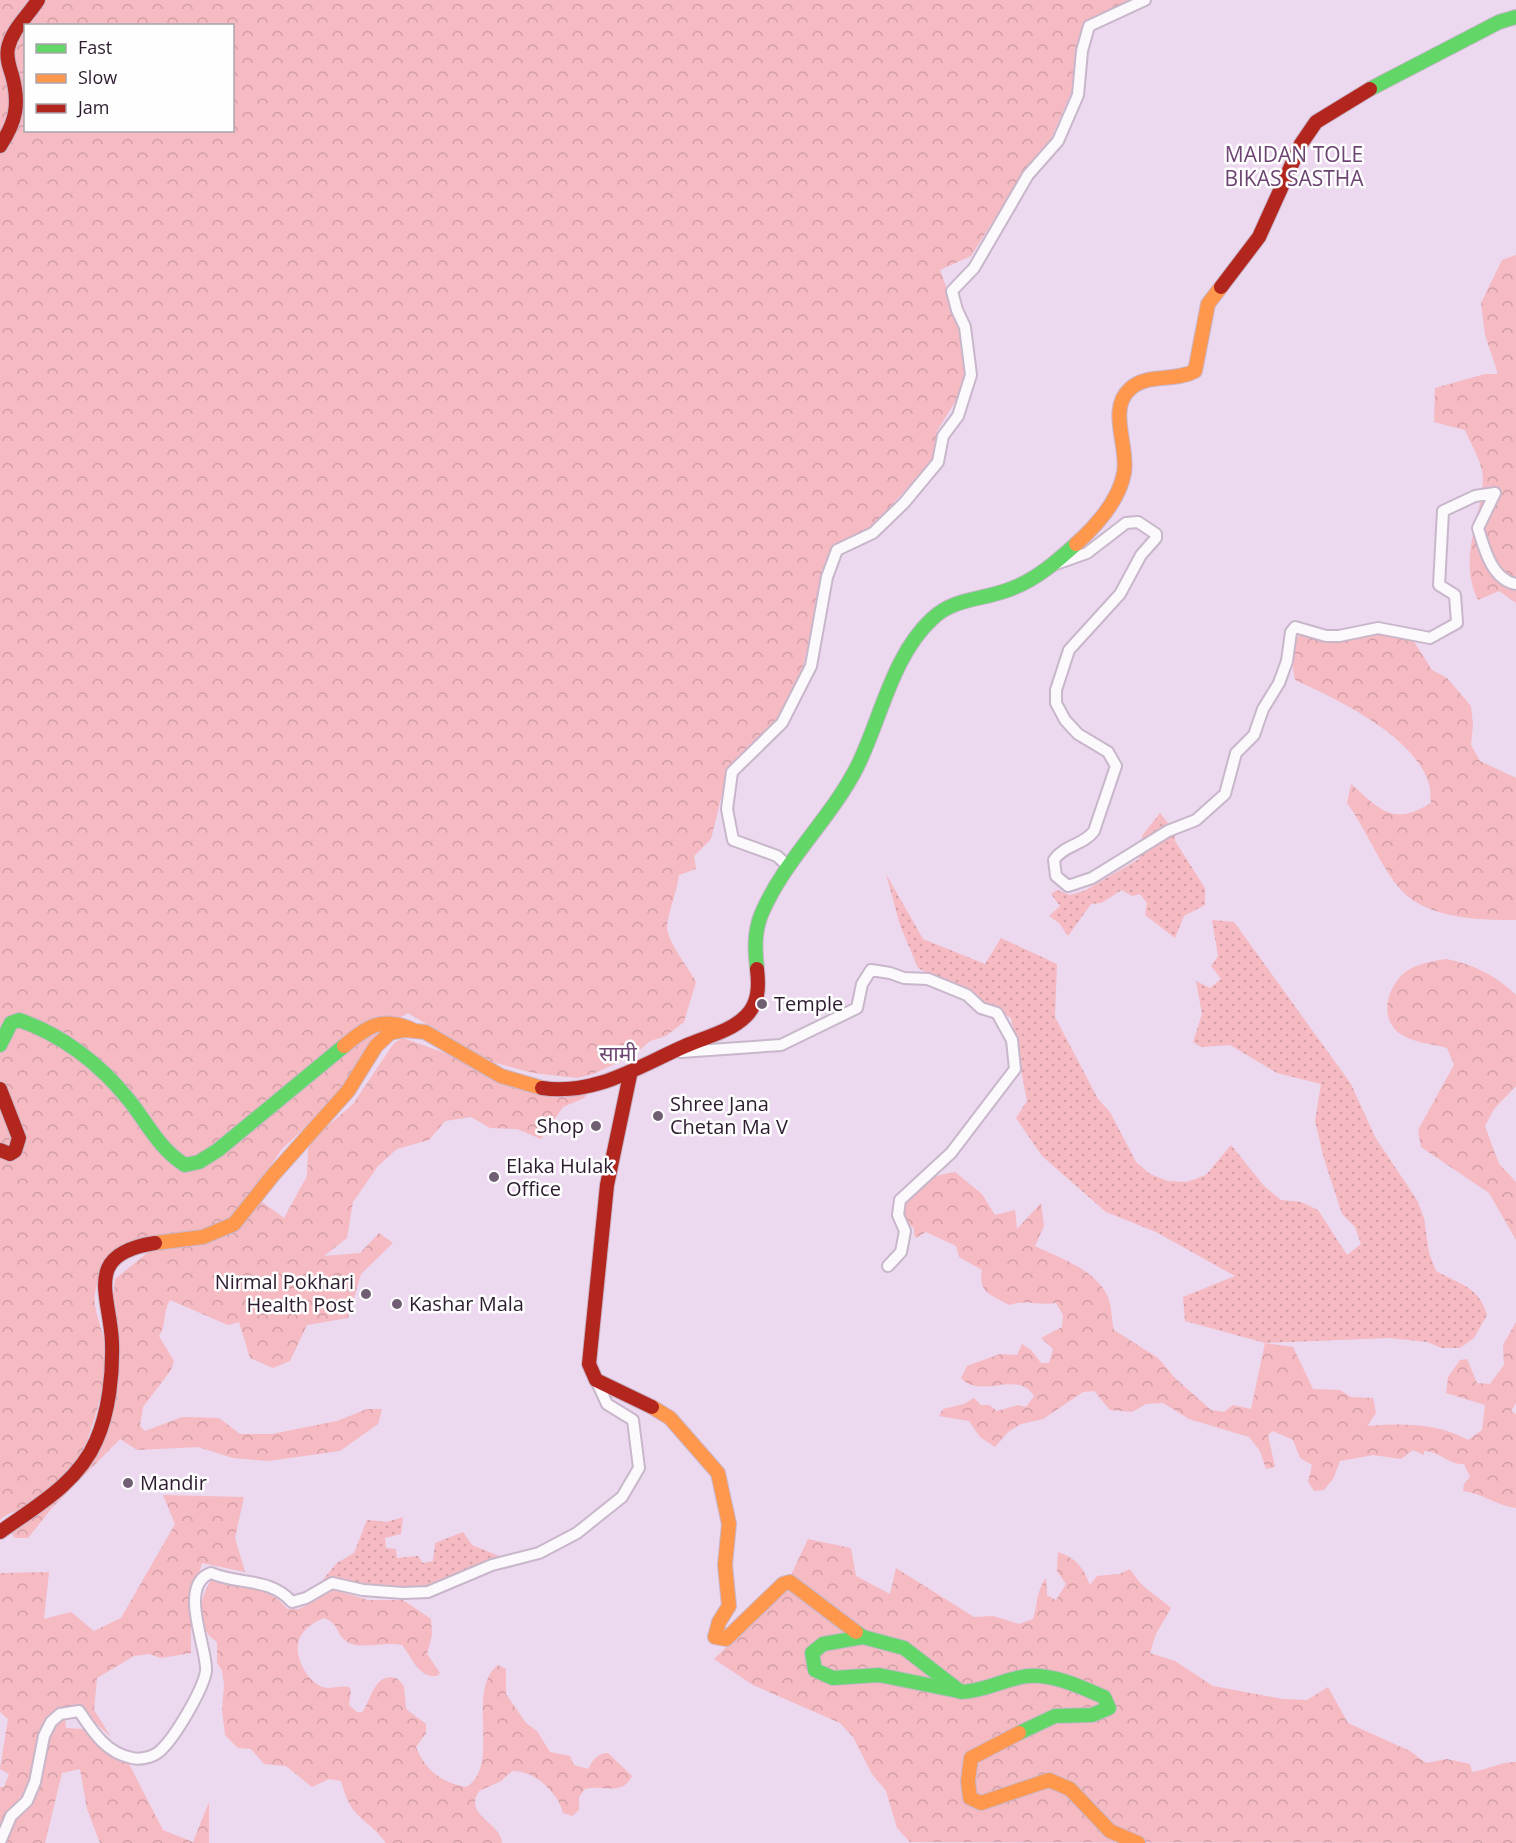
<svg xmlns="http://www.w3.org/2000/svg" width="1516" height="1843" viewBox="0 0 1516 1843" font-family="'Open Sans','Noto Sans Devanagari',sans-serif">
<defs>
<pattern id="green-dots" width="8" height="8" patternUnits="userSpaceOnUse" patternTransform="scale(1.5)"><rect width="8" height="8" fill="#f5bac2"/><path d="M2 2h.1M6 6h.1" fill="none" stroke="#d29fa7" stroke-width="1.8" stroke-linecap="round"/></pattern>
<pattern id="forest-crowns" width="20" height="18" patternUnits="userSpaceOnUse" patternTransform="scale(1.5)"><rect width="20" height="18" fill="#f5bac2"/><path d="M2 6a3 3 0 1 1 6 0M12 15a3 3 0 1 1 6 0" fill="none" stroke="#d29fa7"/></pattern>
</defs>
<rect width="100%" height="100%" fill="#ecd8ef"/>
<g fill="url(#green-dots)">
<polygon points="1160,813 1175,832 1175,841 1205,888 1205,905 1184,916 1175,938 1145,915 1147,903 1140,894 1132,896 1122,890 1101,903 1091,904 1068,936 1059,923 1049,916 1060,906 1051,894 1057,890 1070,895 1084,891 1139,859 1142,836"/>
<path d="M 886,874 L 923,939 L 985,964 L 1001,938 L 1057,964 L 1055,1017 L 1098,1099 L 1110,1112 L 1136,1162 L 1150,1174 L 1168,1181 L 1187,1182 L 1206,1175 L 1231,1145 L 1264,1186 L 1281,1200 L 1301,1202 L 1318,1210 L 1347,1255 L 1361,1244 L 1355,1227 L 1342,1214 L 1324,1159 L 1315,1121 L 1321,1084 L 1277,1073 L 1230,1045 L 1201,1047 L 1193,1042 L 1202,1014 L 1196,981 L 1210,988 L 1221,979 L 1211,966 L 1218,956 L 1212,920 L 1234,922 L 1351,1084 L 1375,1137 L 1417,1200 L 1424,1218 L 1429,1253 L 1436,1271 C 1461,1285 1478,1286 1487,1315 L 1474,1338 L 1460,1348 L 1442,1348 L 1427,1342 L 1390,1338 L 1265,1343 L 1185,1321 L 1183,1297 L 1235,1276 L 1156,1232 L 1106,1212 L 1042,1156 L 1016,1118 L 1027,1101 L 1011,1018 L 918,968 L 900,925 Z"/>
<polygon points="403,1517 401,1534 385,1538 386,1548 396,1549 397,1558 418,1556 423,1563 433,1561 435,1543 463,1532 472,1545 504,1558 436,1586 414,1589 321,1582 337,1563 354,1553 367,1520 387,1522"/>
</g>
<g fill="url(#forest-crowns)" fill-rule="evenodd">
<path d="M 0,0 L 1132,0 L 1086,21 L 1072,91 L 1051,139 L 1016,185 L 971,256 L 940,270 L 963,332 L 965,386 L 937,431 L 934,458 L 874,525 L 830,550 L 803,667 L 774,725 L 729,766 L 711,839 L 694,856 L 696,869 L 679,875 C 677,894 668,910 667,927 C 667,942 689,968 696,982 L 684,1022 L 666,1036 L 650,1041 L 634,1055 L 593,1074 L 577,1078 L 533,1073 L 488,1061 L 408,1013 L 393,1022 L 332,1102 L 282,1149 L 251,1194 L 284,1218 L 307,1176 L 308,1149 L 314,1138 L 353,1104 L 394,1043 L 403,1038 L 445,1053 L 507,1085 L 592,1089 L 584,1098 L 563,1107 L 541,1139 L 517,1129 L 490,1128 L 471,1117 L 445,1121 L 429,1140 L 397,1149 L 378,1166 L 353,1202 L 347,1238 L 324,1256 L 360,1253 L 379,1233 L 393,1243 L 361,1274 L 348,1318 L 307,1325 L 290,1361 L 273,1368 L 250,1358 L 239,1322 L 228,1325 L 170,1300 C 162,1313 167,1324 159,1336 L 174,1361 L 171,1370 L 143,1407 L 140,1426 L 145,1431 L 182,1417 L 219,1418 L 240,1434 L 272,1434 L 337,1421 L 367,1409 L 382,1409 L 378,1424 L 340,1451 L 268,1461 L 233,1458 L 198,1447 L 137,1450 L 120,1439 L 51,1509 L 28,1538 L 15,1538 L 11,1532 L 100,1447 L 115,1279 L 152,1249 L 152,1238 C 133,1239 125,1244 115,1259 C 109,1267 100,1276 97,1285 C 88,1308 107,1334 107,1357 C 106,1379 96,1417 88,1438 C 78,1465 53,1491 28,1506 C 17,1512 9,1511 0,1520 ZM 26,26 L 232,26 L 232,130 L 26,130 Z"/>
<path d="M 1516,255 L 1516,603 L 1499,591 L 1478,600 C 1457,556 1482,521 1483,478 C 1483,463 1470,443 1465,430 L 1434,422 L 1435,388 L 1485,374 L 1498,374 L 1485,335 L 1481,303 L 1502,260 Z"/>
<path d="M 1377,630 L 1413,640 L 1432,670 L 1447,678 L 1471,706 L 1473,725 L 1471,745 L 1480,761 L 1516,778 L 1516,920 C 1476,920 1421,919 1395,883 C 1377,858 1365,828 1347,803 L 1351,784 C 1380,809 1392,827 1431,803 C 1430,797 1431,790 1429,784 C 1415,736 1337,699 1295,680 C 1292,663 1288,646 1301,633 Z"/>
<path d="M 1446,959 C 1471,963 1497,976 1516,995 L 1516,1086 L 1494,1109 L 1485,1126 L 1499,1164 L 1516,1182 L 1516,1240 L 1489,1193 L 1421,1147 L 1418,1130 L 1454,1065 L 1447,1048 C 1431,1043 1412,1043 1399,1033 C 1377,1016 1389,981 1410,969 C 1420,963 1434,961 1446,959 Z"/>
<path d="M 955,1172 L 982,1194 L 995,1215 L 1015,1210 L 1017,1229 L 1041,1203 L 1044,1226 L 1035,1246 C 1059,1258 1092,1268 1106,1293 C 1112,1302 1111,1319 1114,1330 L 1158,1358 L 1175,1378 L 1211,1410 L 1224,1412 L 1233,1405 L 1251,1409 L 1265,1343 L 1293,1347 L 1313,1389 L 1340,1390 L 1351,1397 L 1373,1398 L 1376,1413 L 1367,1426 C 1400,1423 1438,1423 1468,1440 L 1482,1430 L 1485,1405 L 1446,1393 L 1448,1377 L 1460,1360 L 1467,1359 L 1477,1383 L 1490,1384 L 1504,1365 L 1503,1345 L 1516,1322 L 1516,1403 L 1511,1411 L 1516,1414 L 1516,1508 C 1497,1506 1482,1493 1463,1491 L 1464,1484 L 1470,1477 L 1464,1464 C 1449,1465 1439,1451 1424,1451 L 1424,1455 L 1413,1450 L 1401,1459 L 1373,1455 L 1340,1461 L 1333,1479 L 1324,1490 L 1314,1491 L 1308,1482 L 1312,1465 L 1300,1458 L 1293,1440 L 1273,1431 L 1268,1435 L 1275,1467 L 1266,1469 L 1260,1451 L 1249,1437 L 1189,1419 L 1163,1403 L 1146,1404 L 1132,1412 L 1110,1410 L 1094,1391 L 1083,1392 L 1043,1419 L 1021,1424 L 1008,1432 L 995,1447 L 980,1437 L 969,1421 L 939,1416 L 943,1409 L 964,1404 L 974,1398 L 981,1405 L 989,1405 L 997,1411 L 1018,1405 L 1026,1407 L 1034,1396 C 1017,1369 981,1400 961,1378 L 967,1366 L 1000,1354 L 1017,1355 L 1022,1344 L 1031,1350 L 1041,1363 L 1049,1363 L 1053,1349 L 1041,1338 L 1062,1327 L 1063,1315 L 1056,1303 C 1038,1306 1030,1299 1009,1305 C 991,1294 978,1294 982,1270 L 959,1257 L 956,1246 L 926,1232 L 916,1238 L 914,1235 L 914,1228 L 908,1224 L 901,1210 C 913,1185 929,1176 955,1172 Z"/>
<polygon points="163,1495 244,1497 235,1538 245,1572 202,1563 191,1604 191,1653 161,1658 149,1654 134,1656 97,1678 94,1710 111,1737 80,1709 64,1709 66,1728 84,1729 102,1750 128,1762 163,1830 193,1842 209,1802 209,1843 100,1843 87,1809 80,1769 62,1773 45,1843 0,1843 0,1787 4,1787 9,1774 0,1769 8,1719 0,1712 0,1573 49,1572 44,1619 71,1612 94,1631 121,1618 175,1524"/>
<path d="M 808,1539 L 851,1548 L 856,1576 L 890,1594 L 896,1568 L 974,1617 L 993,1616 L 1019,1624 L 1033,1619 C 1038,1604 1036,1591 1046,1578 L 1047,1595 L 1056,1600 L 1066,1584 L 1057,1571 L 1058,1552 C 1076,1558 1083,1567 1090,1585 L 1097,1576 L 1119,1574 L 1130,1569 C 1142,1589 1154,1593 1171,1608 L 1156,1634 L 1150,1653 L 1175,1661 L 1213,1686 L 1283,1699 L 1307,1700 L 1328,1687 L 1348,1723 L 1410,1751 L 1426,1763 L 1447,1759 L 1470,1764 L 1472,1772 C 1486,1770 1504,1761 1516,1762 L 1516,1843 L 910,1842 L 897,1828 L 886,1791 L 872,1774 L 853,1737 L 840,1723 L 753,1685 L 714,1659 L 783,1592 Z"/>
<path d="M 211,1580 C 240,1587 268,1584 287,1609 L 299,1609 L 334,1590 L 368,1600 L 403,1600 L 431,1619 L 432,1635 L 427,1654 L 440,1673 L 437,1676 C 418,1678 413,1658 402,1645 C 385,1641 359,1651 346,1641 C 335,1633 340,1624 324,1618 C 302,1627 291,1642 302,1666 C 305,1672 310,1680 317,1684 C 328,1692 337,1685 349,1687 L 351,1691 L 349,1705 L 357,1712 L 362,1712 L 365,1708 C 372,1694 378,1671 398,1679 L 404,1686 L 406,1709 L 426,1724 L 426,1733 L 416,1747 C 425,1770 442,1783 466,1787 C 502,1767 465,1690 498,1665 L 506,1669 L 506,1694 L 526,1723 L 537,1731 L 550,1752 L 570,1756 L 574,1765 L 588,1769 C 593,1760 597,1753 608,1753 L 632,1776 C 622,1797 602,1784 585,1789 L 579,1797 L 579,1810 L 572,1816 L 563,1813 C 559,1793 533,1769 512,1771 L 501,1781 L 479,1791 C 463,1816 501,1822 502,1843 L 386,1843 C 366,1815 352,1823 341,1781 L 329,1779 L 312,1787 L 286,1766 L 264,1764 L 251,1749 L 238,1748 L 225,1735 L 222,1710 L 224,1685 L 222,1670 L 217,1663 L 217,1642 C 194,1627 199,1600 211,1580 Z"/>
</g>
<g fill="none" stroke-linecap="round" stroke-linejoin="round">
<defs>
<g id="street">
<path d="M 1056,564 L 1087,553 L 1126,523 L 1138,522 L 1156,534 L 1156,538 L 1141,555 L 1120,594 L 1069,650 L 1056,690 L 1056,703 L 1065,720 L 1078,734 L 1108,752 L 1116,766 L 1094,831 C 1084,845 1064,845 1054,860 L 1056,876 L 1068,886 L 1092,878 L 1168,831 L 1196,820 L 1225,794 L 1236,753 L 1254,735 L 1263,709 L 1279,683 L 1287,661 L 1291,632 L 1295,627 L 1326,636 L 1339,636 L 1378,628 L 1430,638 L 1457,623 L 1455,595 L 1439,585 L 1443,511 L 1475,496 L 1495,493 L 1478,528 C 1484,548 1492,580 1516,584"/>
<polyline points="788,866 777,856 733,840 727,809 732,772 782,723 811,666 827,577 837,550 873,533 904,503 938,462 943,436 958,416 971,375 965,327 957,310 952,291 974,268 1028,175 1058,141 1078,95 1082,51 1089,26 1145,0"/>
<polyline points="681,1052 781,1045 857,1008 862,984 871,970 890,973 904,978 928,979 967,995 981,1008 997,1013 1012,1040 1015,1069 951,1153 900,1200 898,1215 905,1231 901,1252 888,1266"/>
<path d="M 0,1842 L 11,1816 L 27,1801 L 35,1782 L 44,1736 L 51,1722 L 60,1714 L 79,1711 C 93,1732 106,1753 132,1758 C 141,1760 154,1757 161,1750 C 175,1737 203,1690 206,1671 C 208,1649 177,1585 211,1573 C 238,1585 270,1577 292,1602 L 306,1598 L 332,1583 L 363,1590 L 403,1593 L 428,1592 L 492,1565 L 539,1553 L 577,1533 L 622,1497 L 639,1468 L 633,1420 L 607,1404 L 596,1380"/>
</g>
<g id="fast">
<polyline points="1370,89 1499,22 1516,17"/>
<path d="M 757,969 C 755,950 754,933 761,915 C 784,860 830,820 857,767 C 881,719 892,655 933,618 C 955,597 986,600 1013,588 C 1037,579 1057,561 1076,544"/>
<path d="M 0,1045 L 11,1023 L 19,1020 C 61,1034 100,1064 128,1099 C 147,1122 158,1148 185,1165 L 199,1162 L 218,1150 L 344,1046"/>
<path d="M 856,1632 L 863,1637 L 904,1648 L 961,1692 C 987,1691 1006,1678 1028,1676 C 1054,1674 1081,1687 1104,1697 L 1109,1708 L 1092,1715 L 1055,1716 L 1019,1733"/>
<polyline points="863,1637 823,1644 812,1653 815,1670 833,1678 879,1675 958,1691"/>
</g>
<g id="slow">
<path d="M 1076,544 C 1096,526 1119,501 1124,473 C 1129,447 1107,409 1130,389 C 1146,373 1175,382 1195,371 L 1208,304 L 1221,287"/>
<path d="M 344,1046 C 367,1027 381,1016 411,1029"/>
<polyline points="155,1243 203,1237 234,1224 274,1174 348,1091 376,1046 390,1033 405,1030 425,1032 501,1076 542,1088"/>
<polyline points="652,1407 670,1418 718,1473 729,1524 725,1565 729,1606 719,1622 715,1637 726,1639 783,1584 790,1582 856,1632"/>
<polyline points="1019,1733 971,1758 968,1781 970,1798 981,1803 1049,1780 1070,1789 1110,1831 1138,1843"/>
</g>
<g id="jam">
<path d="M 0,146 C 16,122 20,104 12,75 C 9,66 6,57 8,48 C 12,29 28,16 38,0"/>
<polyline points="1221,287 1259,237 1301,144 1316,122 1370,89"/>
<polyline points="630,1075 607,1185 589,1364 596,1380 652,1407"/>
<path d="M 542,1088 C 595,1096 639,1066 685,1046 C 705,1037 730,1032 746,1016 C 759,1003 759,986 757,969"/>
<polyline points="0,1089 19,1138 15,1151 10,1154 0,1150"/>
<path d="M 0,1532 C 35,1507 78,1483 96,1441 C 109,1412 113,1374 112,1342 C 110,1295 82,1254 155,1243"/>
</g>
</defs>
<use href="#street" stroke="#c8b6ca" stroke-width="14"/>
<use href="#fast" stroke="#c8b6ca" stroke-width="16"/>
<use href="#slow" stroke="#c8b6ca" stroke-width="16"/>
<use href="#jam" stroke="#c8b6ca" stroke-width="16"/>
<use href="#street" stroke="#fcf9fd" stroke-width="10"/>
<use href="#fast" stroke="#63d668" stroke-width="14"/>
<use href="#slow" stroke="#ff974d" stroke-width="14"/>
<use href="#jam" stroke="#b3261e" stroke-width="14"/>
</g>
<g fill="#705e73" stroke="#fefefe" stroke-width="2">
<circle cx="762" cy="1004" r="6"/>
<circle cx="658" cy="1116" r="6"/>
<circle cx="596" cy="1126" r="6"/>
<circle cx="494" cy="1177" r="6"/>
<circle cx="366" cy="1294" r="6"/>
<circle cx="397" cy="1304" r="6"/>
<circle cx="128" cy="1483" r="6"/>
</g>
<g text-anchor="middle" stroke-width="5" stroke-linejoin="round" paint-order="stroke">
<g font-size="20" fill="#2d1c30" stroke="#fefefe" text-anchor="start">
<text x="774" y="1011">Temple</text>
<text x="670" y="1111">Shree Jana<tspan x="670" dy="23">Chetan Ma V</tspan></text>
<text x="584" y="1133" text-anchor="end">Shop</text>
<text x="506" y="1173">Elaka Hulak<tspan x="506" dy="23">Office</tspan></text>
<text x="354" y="1289" text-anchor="end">Nirmal Pokhari<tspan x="354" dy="23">Health Post</tspan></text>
<text x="409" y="1311">Kashar Mala</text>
<text x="140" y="1490">Mandir</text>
</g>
<g font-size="21" fill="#6d4573" stroke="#fefefe">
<text x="1294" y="162">MAIDAN TOLE<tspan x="1294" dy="24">BIKAS SASTHA</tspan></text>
<text x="618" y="1061">सामी</text>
</g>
</g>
<rect x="24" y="24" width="210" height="108" fill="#fefefe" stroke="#aaa4ac" stroke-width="1.5"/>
<rect x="36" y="44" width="30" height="9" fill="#63d668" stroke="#aaa4ac" stroke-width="1.5"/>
<text x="78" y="54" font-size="18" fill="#2d1c30">Fast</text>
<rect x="36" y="74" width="30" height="9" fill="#ff974d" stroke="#aaa4ac" stroke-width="1.5"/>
<text x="78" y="84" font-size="18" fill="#2d1c30">Slow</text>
<rect x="36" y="104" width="30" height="9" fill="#b3261e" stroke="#aaa4ac" stroke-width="1.5"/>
<text x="78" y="114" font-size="18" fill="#2d1c30">Jam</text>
</svg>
